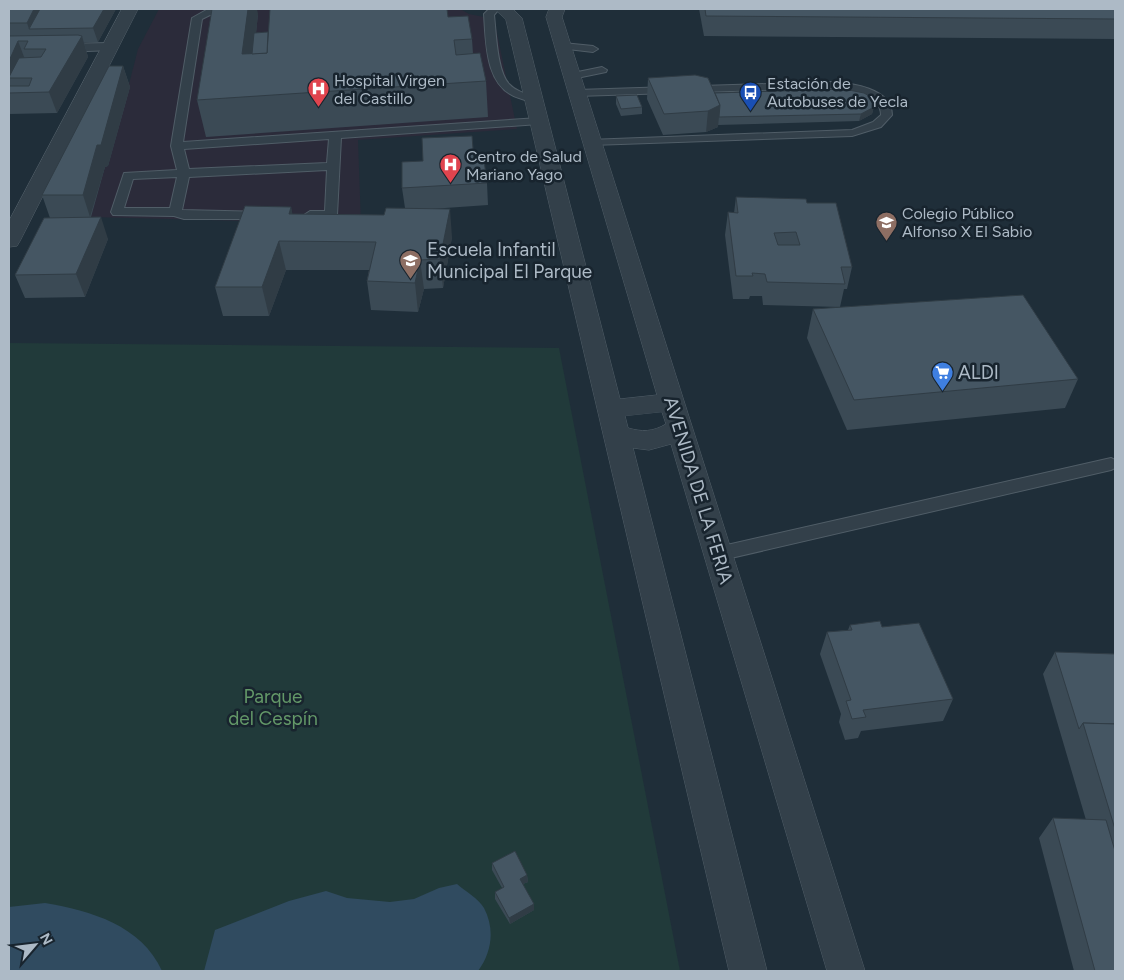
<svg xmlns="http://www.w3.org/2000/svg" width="1124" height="980" viewBox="0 0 1124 980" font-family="Figtree,sans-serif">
<rect width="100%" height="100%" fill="#1f2e39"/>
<polygon fill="#2b2b3a" points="159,9 460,9 469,14 494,19 517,129 358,140 361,224 90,217 105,167 108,166 138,49"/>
<polygon fill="#213a3a" points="9,343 559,348 680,971 9,971"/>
<g fill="#304b60">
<path d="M 457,884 C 465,891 479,899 484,908 C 495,929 492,952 478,971 L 204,971 L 215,930 L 289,901 L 326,891 L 347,898 L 390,902 L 414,899 L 439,888 Z"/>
<path d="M 45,903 C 91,911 141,925 162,971 L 9,971 L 9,907 Z"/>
</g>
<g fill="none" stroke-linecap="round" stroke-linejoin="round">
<defs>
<g id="service">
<path d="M 208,9 L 257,9 L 252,12 L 210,15 L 202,19 L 183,142 L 539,118 L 545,121 L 539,124 L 341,138 L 337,215 C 331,221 310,221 304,215 L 310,211 L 325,211 L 327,170 L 189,177 L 182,210 L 267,212 L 269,215 L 263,219 L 184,219 L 174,216 L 113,215 L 111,212 L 124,173 L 177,170 L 171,146 L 192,18 ZM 329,139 L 327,163 L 189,169 L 184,149 ZM 177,177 L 170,208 L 124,208 L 133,179 Z"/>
<path d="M 489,9 L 499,9 L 494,15 C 496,32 497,71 509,84 C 516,92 528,94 538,97 L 539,99 L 538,101 C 532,103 525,100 519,98 C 485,88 486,43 484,14 Z"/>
<polygon points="563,43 593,46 598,49 593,52 559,48 559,44"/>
<polygon points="602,67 607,70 606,72 572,79 567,76 568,74"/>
<path d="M 831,82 C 851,83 892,88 892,115 L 881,127 L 852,136 L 592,145 L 588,144 L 586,142 L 588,140 L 852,130 L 873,122 L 881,115 C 881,93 847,90 831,88 L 577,96 L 572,93 L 577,90 Z"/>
<polygon points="1111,458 1115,460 1115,468 1111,470 718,561 712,559 709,554 712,549 718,547"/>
</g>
<polygon id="pedestrian" points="109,43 114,44 116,47 114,50 9,54 9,45"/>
<g id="minor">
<polygon points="122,9 138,9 20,241 17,246 9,247 9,221"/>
<path d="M 495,9 L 513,9 L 522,18 L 620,399 L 657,395 L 546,17 L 549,9 L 565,9 L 562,17 L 865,971 L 827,971 L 671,444 L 649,450 L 633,448 L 767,971 L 729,971 L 506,20 ZM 662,412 L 666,424 C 653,432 642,432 628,428 L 625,416 Z"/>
</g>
</defs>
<use href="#service" stroke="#505d67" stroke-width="2"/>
<use href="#pedestrian" stroke="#505d67" stroke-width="2"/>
<use href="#minor" stroke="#505d67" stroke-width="1"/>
<use href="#service" fill="#33404a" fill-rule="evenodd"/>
<use href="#pedestrian" fill="#33404a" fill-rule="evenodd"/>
<use href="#minor" fill="#33404a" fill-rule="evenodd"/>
</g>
<g fill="#3b4a55">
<polygon points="9,9 116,9 98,42 84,42 88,57 57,113 9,114"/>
<polygon points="699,9 1115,9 1115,39 704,36"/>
<polygon points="258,14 256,33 448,17 472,39 473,54 486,81 488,117 206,137 197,100"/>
<polygon points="123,66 130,87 108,166 105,167 91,217 108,239 85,297 25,298 15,275 50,218 42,195"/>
<polygon points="648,78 715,93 874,107 872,114 859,121 718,125 718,127 706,132 663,135 647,99"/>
<polygon points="616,96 642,107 642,114 621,116 616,104"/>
<polygon points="474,161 487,183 488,205 431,209 452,237 443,288 424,289 418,312 371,310 367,281 369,270 286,270 269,316 223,316 215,287 291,207 292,214 384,215 405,208 402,188"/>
<polygon points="736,197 807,203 852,267 847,289 844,289 840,307 763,305 762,296 750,296 749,299 733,299 725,235 728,212 734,213"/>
<polygon points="813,309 1078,379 1065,408 847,430 807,338"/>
<polygon points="850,625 882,627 953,699 943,721 861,731 858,738 845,740 839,722 841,714 820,654 827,632 848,630"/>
<polygon points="1055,652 1115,654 1115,971 1074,971 1039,838 1053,818 1086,820 1043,674"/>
<polygon points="492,863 527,875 528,882 523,884 534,910 510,924 495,899 495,892 502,888 492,870"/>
</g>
<g fill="#303c45">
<polygon points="34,9 40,9 29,29 27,23"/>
<polygon points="104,9 116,9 98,42 93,28"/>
<polygon points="248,9 257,9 258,14 251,83 242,54"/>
<polygon points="82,36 88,57 57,113 49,92"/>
<polygon points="18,41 26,62 9,76 9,61"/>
<polygon points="123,66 130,87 108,166 105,167 90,217 83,195 97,145"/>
<polygon points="720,105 718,127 706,132 708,111"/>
<polygon points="874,107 872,114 859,121 861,114"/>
<polygon points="291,207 297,236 295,242 289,214"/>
<polygon points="450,209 452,237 443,288 440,259"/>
<polygon points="101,217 108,239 85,297 76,274"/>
<polygon points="279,241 286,270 269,316 262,287"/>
<polygon points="420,260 424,289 418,312 415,283"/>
<polygon points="527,875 528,882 520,885 520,879"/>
<polygon points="534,904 534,910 510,924 509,918"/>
</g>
<g fill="#455663" stroke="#303c45" fill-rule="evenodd">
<polygon points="9,9 34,9 27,23 9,23"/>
<polygon points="40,9 104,9 93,28 29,29"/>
<polygon points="212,9 248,9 242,54 267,53 270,9 447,9 448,17 468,16 472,39 454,40 456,55 480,53 486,81 197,100"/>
<polygon points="705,9 1115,9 1115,19 706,16"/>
<polygon points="268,32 267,53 252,54 254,33"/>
<polygon points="78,35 82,36 49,92 9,93 9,86 29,86 32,78 9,78 9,77 19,58 41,57 46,49 24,49 28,41 18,41 9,61 9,36"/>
<polygon points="109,66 123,66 101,145 97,145 83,195 42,195"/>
<polygon points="695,75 708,78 720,105 708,111 664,114 648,78"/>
<polygon points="844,89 864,93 871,97 874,107 861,114 719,117 720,105 715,93"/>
<polygon points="637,95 642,107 621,109 616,96"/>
<polygon points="472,136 474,161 484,160 487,183 402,188 402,162 423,161 422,138"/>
<path d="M 736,197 L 806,199 L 807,203 L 836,203 L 852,267 L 841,267 L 845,284 L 767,282 L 765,274 L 752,273 L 753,276 L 736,276 L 728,212 L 738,213 ZM 796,232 L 800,245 L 778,245 L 774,233 Z"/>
<polygon points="245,206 291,207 289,214 384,215 386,208 450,209 440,259 420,260 415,283 367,281 376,242 279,241 262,287 215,287"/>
<polygon points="101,217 76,274 15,275 44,218"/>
<polygon points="1023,295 1078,379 854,400 813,309"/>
<polygon points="880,621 882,627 919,623 953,699 863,710 866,717 852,719 846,701 851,700 827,632 852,630 850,625"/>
<polygon points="1055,652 1115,654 1115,724 1083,723 1079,729"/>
<polygon points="1083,723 1115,724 1115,829"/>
<polygon points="1053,818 1106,820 1115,851 1115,971 1095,971"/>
<polygon points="515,851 527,875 520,879 534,904 509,918 495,892 504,887 492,863"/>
</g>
<defs>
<symbol id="hospital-pin" viewBox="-11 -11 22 30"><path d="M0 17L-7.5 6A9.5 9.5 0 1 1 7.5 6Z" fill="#e0444e" stroke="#18242e"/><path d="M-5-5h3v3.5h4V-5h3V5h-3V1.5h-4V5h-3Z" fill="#fff"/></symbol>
<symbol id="bus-pin" viewBox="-11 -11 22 30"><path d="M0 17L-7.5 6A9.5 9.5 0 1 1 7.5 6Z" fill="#1a4fb4" stroke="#18242e"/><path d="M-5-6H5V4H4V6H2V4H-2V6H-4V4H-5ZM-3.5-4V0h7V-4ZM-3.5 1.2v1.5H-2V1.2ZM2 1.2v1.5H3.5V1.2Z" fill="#fff"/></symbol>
<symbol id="school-pin" viewBox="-11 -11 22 30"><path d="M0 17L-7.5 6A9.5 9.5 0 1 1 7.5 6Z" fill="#8d6e63" stroke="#18242e"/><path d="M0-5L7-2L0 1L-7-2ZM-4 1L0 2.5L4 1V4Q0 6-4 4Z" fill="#fff"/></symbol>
<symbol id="supermarket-pin" viewBox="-11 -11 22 30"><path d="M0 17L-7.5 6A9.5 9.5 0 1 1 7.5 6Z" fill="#3f7fe0" stroke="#18242e"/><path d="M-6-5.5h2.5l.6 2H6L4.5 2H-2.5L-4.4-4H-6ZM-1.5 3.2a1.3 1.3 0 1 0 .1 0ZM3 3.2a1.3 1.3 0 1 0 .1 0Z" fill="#fff"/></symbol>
</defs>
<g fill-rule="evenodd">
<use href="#hospital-pin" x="306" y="76" width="25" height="34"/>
<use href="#bus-pin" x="738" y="80" width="25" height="34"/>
<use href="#hospital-pin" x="438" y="152" width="25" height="34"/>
<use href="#school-pin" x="874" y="210" width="25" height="34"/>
<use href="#school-pin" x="398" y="248" width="25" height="34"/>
<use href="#supermarket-pin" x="930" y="360" width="25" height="34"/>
</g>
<g text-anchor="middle" stroke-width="5" stroke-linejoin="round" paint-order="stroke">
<g font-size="16" fill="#adbac6" stroke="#18242e" text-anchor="start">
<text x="334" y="86">Hospital Virgen<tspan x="334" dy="18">del Castillo</tspan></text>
<text x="767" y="89">Estación de<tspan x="767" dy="18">Autobuses de Yecla</tspan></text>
<text x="466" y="162">Centro de Salud<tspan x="466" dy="18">Mariano Yago</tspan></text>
<text x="902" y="219">Colegio Público<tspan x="902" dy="18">Alfonso X El Sabio</tspan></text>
</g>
<g font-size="19" fill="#adbac6" stroke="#18242e" text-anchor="start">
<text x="427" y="256">Escuela Infantil<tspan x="427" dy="22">Municipal El Parque</tspan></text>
<text x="958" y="379">ALDI</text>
</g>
<g font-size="19" fill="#adbac6" stroke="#18242e">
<text transform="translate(699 490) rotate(73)" y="7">AVENIDA DE LA FERIA</text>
</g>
<g font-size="19" fill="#639868" stroke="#18242e">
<text x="273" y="703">Parque<tspan x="273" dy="22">del Cespín</tspan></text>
</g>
</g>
<rect width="1124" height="980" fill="none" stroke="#adbac6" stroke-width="20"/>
<g transform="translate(35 945) rotate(62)" stroke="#18242e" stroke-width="4" paint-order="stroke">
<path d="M0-4L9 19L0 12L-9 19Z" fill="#adbac6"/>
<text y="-8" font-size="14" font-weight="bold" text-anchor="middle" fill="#adbac6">N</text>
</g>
</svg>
